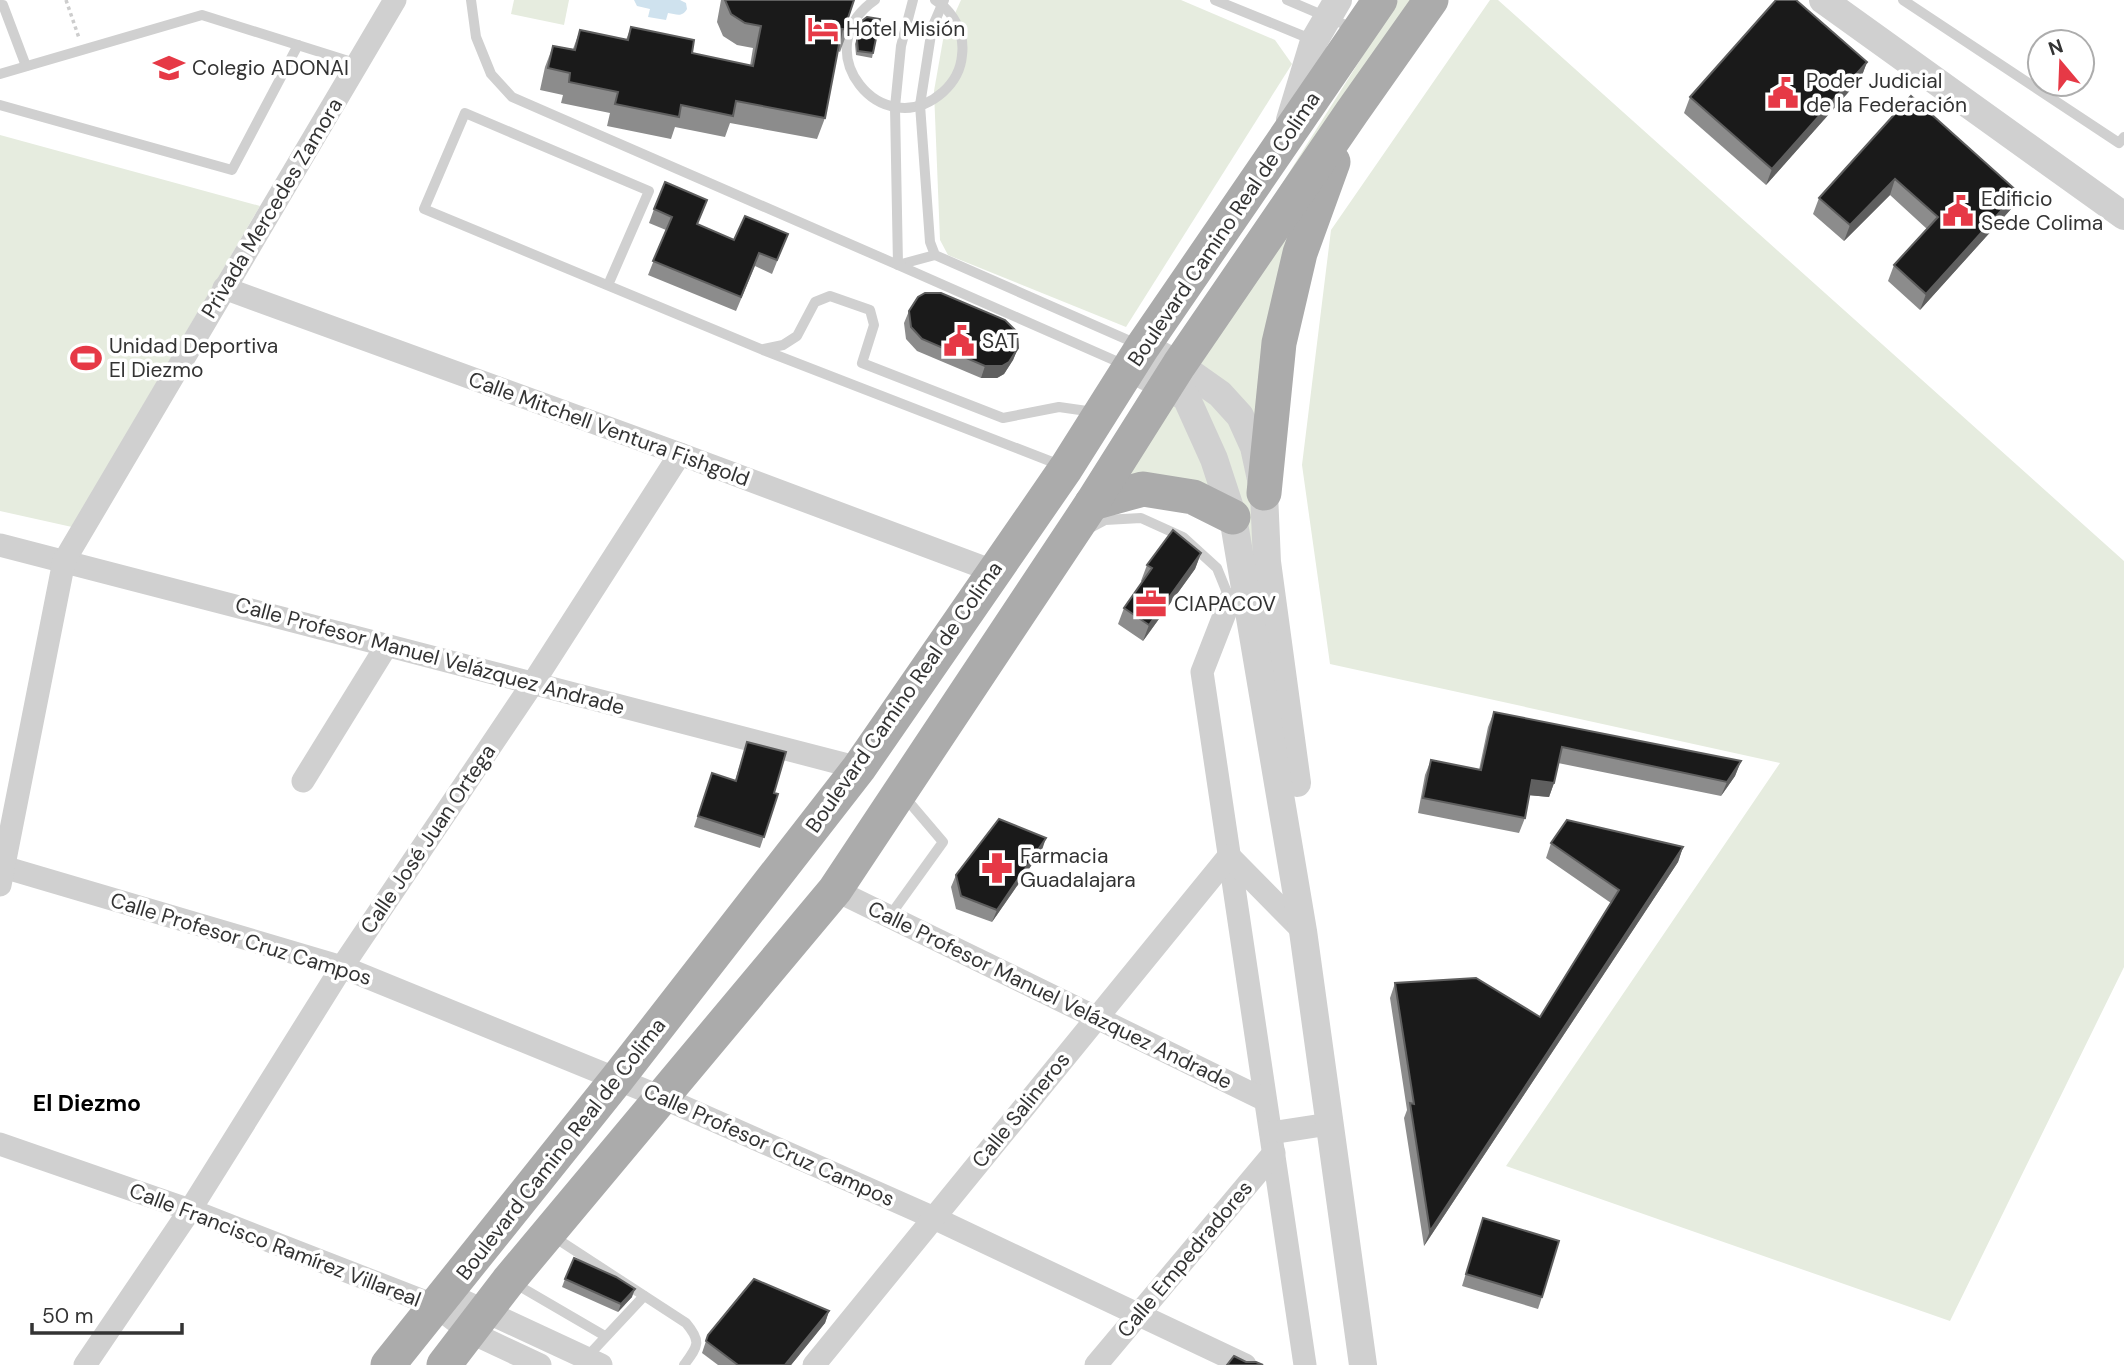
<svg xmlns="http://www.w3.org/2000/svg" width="2124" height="1365" viewBox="0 0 2124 1365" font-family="'DM Sans',sans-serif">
<rect width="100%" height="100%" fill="#fff"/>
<g fill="#e6ecdf">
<polygon points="514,0 569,0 564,25 511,14"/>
<polygon points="961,0 1181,0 1275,40 1292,64 1126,327 948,255 940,240 934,91 943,40"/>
<polygon points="1398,0 1417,0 1191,328"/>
<polygon points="1490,0 1498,0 2124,561 2124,967 1950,1321 1506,1166 1780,763 1330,664 1302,465 1331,230"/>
<polygon points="0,135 260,206 72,527 0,511"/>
<polygon points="1317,189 1258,438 1198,368"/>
<polygon points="1199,390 1215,401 1246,451 1263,594"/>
<polygon points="1176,398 1219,501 1118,485"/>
</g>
<path fill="#cfe2ee" d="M 634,0 L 680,0 L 686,3 L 687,9 C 682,18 676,14 668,13 L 666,20 L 648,17 L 650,9 L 637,6 Z"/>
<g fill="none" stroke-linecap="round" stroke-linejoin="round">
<polyline stroke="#cdcdcd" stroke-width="3.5" stroke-dasharray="3.5 3.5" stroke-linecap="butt" points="66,0 79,38"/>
<g stroke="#d0d0d0" stroke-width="10">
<polyline points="471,0 476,37 491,74 512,97 898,265 935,255"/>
<path d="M 875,0 C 804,49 882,146 943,92 C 954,82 961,69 962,55 C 965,33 953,11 935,0"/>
<polyline points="913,0 901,46 895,107 898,265 1125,365"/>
<polyline points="944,0 932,28 920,105 930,242 935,255 1137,344"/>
<polyline points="1215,0 1313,40"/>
<polyline points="1287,0 1355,29"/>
<polyline points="1903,0 2119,143 2124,137"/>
<polyline points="0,5 3,5 26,66"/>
<polyline points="0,74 202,15 358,64"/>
<polyline points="0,105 232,170 298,45"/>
<polyline points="608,285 649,191 465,113 424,209 763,350 1060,465"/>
<polyline points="764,349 783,345 797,336 815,302 830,296 870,310 874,325 862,363 1003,418 1059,407 1094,412"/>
<polyline points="1088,529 1105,520 1141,518 1183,537 1217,568 1230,600"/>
<polyline points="889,917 943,842 903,795"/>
<path d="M 551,1235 L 686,1323 C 702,1342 698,1346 684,1365"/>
<polyline points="514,1283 605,1336"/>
<polyline points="586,1358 644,1296"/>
</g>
<g stroke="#d0d0d0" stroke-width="23">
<polyline points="224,288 680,454 993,571"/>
<polyline points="0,545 859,768"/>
<polyline points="1247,598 1230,600 1202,672 1305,1365"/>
<polyline points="303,781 387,645"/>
<polyline points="0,866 342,967 661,1097 934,1218 1245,1365"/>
<polyline points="0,885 64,561 395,0"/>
<polyline points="835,890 1265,1100"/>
<polyline points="1271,1133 1329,1124"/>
<polyline points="0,1144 190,1210 436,1306 470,1332 540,1365"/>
<polyline points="446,1293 601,1365"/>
<polyline points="85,1365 190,1210 342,967 533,683 680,454"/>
<polyline points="814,1365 1229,856 1303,931"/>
<polyline points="1096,1365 1274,1153"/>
</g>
<g stroke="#d0d0d0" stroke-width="28">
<polyline points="1823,0 2124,216"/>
<polyline points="1290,120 1314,41 1338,0"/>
<polyline points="1143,346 1179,365 1220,394 1240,416 1254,447 1264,493 1267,562 1297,783"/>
<polyline points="1130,368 1186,397 1214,459 1233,517 1303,931 1363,1365"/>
</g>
<g stroke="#ababab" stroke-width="35">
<polyline points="1264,493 1279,343 1300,253 1333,162"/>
<polyline points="1092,503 1143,489 1193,497 1233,517"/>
<polyline points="388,1365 617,1079 859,768 1066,468 1143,346 1380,0"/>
<polyline points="444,1365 509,1280 835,890 1092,503 1179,365 1352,112 1431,0"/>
</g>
</g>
<g fill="#8c8c8c">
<polygon points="721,0 854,0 848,18 848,30 840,52 838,51 825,118 817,139 730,123 725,137 675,127 671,139 607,126 610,113 561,103 563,95 540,90 545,67 553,46 573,49 580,30 626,40 631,27 692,53 750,66 753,48 737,45 723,36 717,22"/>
<polygon points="863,20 873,53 872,58 856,55 855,44"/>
<polygon points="1867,62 1861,78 1766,185 1684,113 1690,97"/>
<polygon points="1911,96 2018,192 2012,208 1920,310 1888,281 1894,265 1927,229 1890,195 1844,241 1813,214 1819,198"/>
<polygon points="707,200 697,225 734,240 788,234 772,274 755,266 736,311 648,275 666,230 649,223 654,209"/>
<polygon points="909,311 1018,348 1013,360 1004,374 997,378 981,378 917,351 906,339 904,323"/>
<polygon points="1201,553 1195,569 1143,641 1118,624 1124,608 1142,582 1141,581 1147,565"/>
<polygon points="1494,712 1741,761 1735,776 1721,796 1558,763 1554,783 1549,797 1529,795 1525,818 1519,833 1418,813 1425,775 1431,760 1479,770 1488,727"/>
<polygon points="747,742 774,793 778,794 760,848 694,827 712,773 735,781"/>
<polygon points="1551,843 1683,847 1678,862 1424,1246 1404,1118 1407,1110 1390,998 1395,983 1540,1017 1611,903 1546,858"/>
<polygon points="1042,850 992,922 956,909 951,887 956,875"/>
<polygon points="1483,1218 1542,1297 1538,1309 1462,1286"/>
<polygon points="565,1279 632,1297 618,1312 562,1287"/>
<polygon points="829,1311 825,1323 791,1365 718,1365 702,1353 708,1335"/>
</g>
<g fill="#5f5f5f">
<polygon points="1867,62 1861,78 1766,185 1772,169"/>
<polygon points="1895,179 1890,195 1844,241 1850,225"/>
<polygon points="2018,192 2012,208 1920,310 1926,294"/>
<polygon points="1018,348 1013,360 1004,374 997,378 981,378 985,366"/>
<polygon points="1201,553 1195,569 1143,641 1149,625"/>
<polygon points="1741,761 1735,776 1721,796 1727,782"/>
<polygon points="1532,780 1554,783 1549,797 1527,795"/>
<polygon points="1046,838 1042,850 992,922 997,910"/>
<polygon points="1683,847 1678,862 1424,1246 1430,1231"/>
<polygon points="635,1289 632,1297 618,1312 621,1304"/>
<polygon points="829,1311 825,1323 791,1365 785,1365"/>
</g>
<g fill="#1a1a1a" stroke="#5f5f5f" stroke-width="2">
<polygon points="725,0 854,0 848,18 848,30 842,29 825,118 736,101 733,116 681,105 679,117 615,104 618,92 569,82 570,73 548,68 553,46 575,50 580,30 628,40 631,27 694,40 692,53 753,66 761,26 745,23 731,14"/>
<polygon points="1776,0 1796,0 1867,62 1772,169 1690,97"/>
<polygon points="867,17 880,19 873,53 858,51 857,40 863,20"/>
<polygon points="1911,96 2018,192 1926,294 1894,265 1938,217 1895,179 1850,225 1819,198"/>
<polygon points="665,182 707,200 697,224 734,240 745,216 788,234 777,260 759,253 741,297 653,261 672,217 654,209"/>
<polygon points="925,293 941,293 1005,320 1017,332 1018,348 1009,362 1002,366 985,366 922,339 911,327 909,311 918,297"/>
<polygon points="1173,530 1201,553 1149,625 1124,608 1152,568 1147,565"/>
<polygon points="1494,712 1741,761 1727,782 1562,747 1554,783 1532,780 1525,818 1423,798 1431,760 1481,770"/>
<polygon points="747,742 786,752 774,793 778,794 764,837 698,816 712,773 736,781"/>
<polygon points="999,819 1046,838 997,910 961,896 956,875"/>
<polygon points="1567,820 1683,847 1430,1231 1410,1103 1414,1104 1395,983 1476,978 1540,1017 1619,890 1551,843"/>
<polygon points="1483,1218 1559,1241 1542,1297 1466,1274"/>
<polygon points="574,1258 616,1277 635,1289 621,1304 565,1279"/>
<polygon points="754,1279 829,1311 785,1365 738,1365 706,1341 708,1335"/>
<polygon points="1234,1356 1246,1362 1256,1362 1263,1365 1227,1365"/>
</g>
<defs>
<symbol id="hotel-bare" viewBox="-9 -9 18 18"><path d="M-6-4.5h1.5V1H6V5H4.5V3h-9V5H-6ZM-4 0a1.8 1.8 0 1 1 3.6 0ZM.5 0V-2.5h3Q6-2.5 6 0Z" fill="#e63946" stroke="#fff" stroke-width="2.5" paint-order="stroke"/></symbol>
<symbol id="school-bare" viewBox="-9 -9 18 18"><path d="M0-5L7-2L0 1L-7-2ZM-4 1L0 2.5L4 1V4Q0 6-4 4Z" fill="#e63946" stroke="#fff" stroke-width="2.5" paint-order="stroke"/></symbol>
<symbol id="civic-bare" viewBox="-9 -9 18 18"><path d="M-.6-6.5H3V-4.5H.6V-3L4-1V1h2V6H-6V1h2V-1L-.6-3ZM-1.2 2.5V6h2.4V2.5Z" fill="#e63946" stroke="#fff" stroke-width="2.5" paint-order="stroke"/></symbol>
<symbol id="stadium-bare" viewBox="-9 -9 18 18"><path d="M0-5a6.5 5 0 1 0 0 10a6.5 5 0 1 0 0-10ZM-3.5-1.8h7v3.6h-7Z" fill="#e63946" stroke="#fff" stroke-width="2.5" paint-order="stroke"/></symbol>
<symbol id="office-bare" viewBox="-9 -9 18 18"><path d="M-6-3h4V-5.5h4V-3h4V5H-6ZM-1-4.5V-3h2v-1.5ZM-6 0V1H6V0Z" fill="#e63946" stroke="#fff" stroke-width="2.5" paint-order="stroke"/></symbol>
<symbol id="pharmacy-bare" viewBox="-9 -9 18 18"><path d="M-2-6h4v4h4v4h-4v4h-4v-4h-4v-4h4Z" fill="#e63946" stroke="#fff" stroke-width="2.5" paint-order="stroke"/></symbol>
</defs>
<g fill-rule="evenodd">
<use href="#hotel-bare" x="801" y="7" width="44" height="44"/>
<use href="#school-bare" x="147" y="46" width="44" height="44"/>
<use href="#civic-bare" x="1761" y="71" width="44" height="44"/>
<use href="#civic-bare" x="1936" y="189" width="44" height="44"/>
<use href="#civic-bare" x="937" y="319" width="44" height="44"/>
<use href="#stadium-bare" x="64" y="336" width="44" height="44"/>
<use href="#office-bare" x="1129" y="582" width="44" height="44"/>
<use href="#pharmacy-bare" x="975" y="846" width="44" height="44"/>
</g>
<g text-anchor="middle" stroke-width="7" stroke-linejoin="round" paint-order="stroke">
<g font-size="21" fill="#333" stroke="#fff" text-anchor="start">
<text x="846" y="36">Hotel Misión</text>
<text x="192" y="75">Colegio ADONAI</text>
<text x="1806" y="88">Poder Judicial<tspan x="1806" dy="24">de la Federación</tspan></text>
<text x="1981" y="206">Edificio<tspan x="1981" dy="24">Sede Colima</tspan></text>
<text x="982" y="348">SAT</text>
<text x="109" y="353">Unidad Deportiva<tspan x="109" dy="24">El Diezmo</tspan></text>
<text x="1174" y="611">CIAPACOV</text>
<text x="1020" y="863">Farmacia<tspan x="1020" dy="24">Guadalajara</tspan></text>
</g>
<g font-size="21" fill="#333" stroke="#fff">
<text transform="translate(272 208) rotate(-59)" y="7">Privada Mercedes Zamora</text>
<text transform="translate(1224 229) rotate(-56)" y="7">Boulevard Camino Real de Colima</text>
<text transform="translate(609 429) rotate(20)" y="7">Calle Mitchell Ventura Fishgold</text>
<text transform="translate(430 656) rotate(15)" y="7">Calle Profesor Manuel Velázquez Andrade</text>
<text transform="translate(904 697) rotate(-55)" y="7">Boulevard Camino Real de Colima</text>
<text transform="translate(428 839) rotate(-56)" y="7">Calle José Juan Ortega</text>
<text transform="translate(241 939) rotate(17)" y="7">Calle Profesor Cruz Campos</text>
<text transform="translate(1050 995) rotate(26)" y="7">Calle Profesor Manuel Velázquez Andrade</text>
<text transform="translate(1021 1110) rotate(-51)" y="7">Calle Salineros</text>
<text transform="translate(769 1145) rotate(24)" y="7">Calle Profesor Cruz Campos</text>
<text transform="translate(561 1149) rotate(-52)" y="7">Boulevard Camino Real de Colima</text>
<text transform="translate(275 1245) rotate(21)" y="7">Calle Francisco Ramírez Villareal</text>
<text transform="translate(1185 1259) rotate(-50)" y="7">Calle Empedradores</text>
</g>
<g font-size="23" font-weight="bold" fill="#000" stroke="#fff">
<text x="87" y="1111">El Diezmo</text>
</g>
</g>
<g transform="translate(2061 63) rotate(341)"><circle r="33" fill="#ffffff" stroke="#adadad" stroke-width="2"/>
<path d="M0-5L12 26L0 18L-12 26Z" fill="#e63946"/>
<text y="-10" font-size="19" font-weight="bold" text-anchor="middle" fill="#333333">N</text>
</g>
<path d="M32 1323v10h150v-10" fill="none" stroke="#333333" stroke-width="3.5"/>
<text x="42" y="1323" font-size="21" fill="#333333" stroke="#ffffff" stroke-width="5" paint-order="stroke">50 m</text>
</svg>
